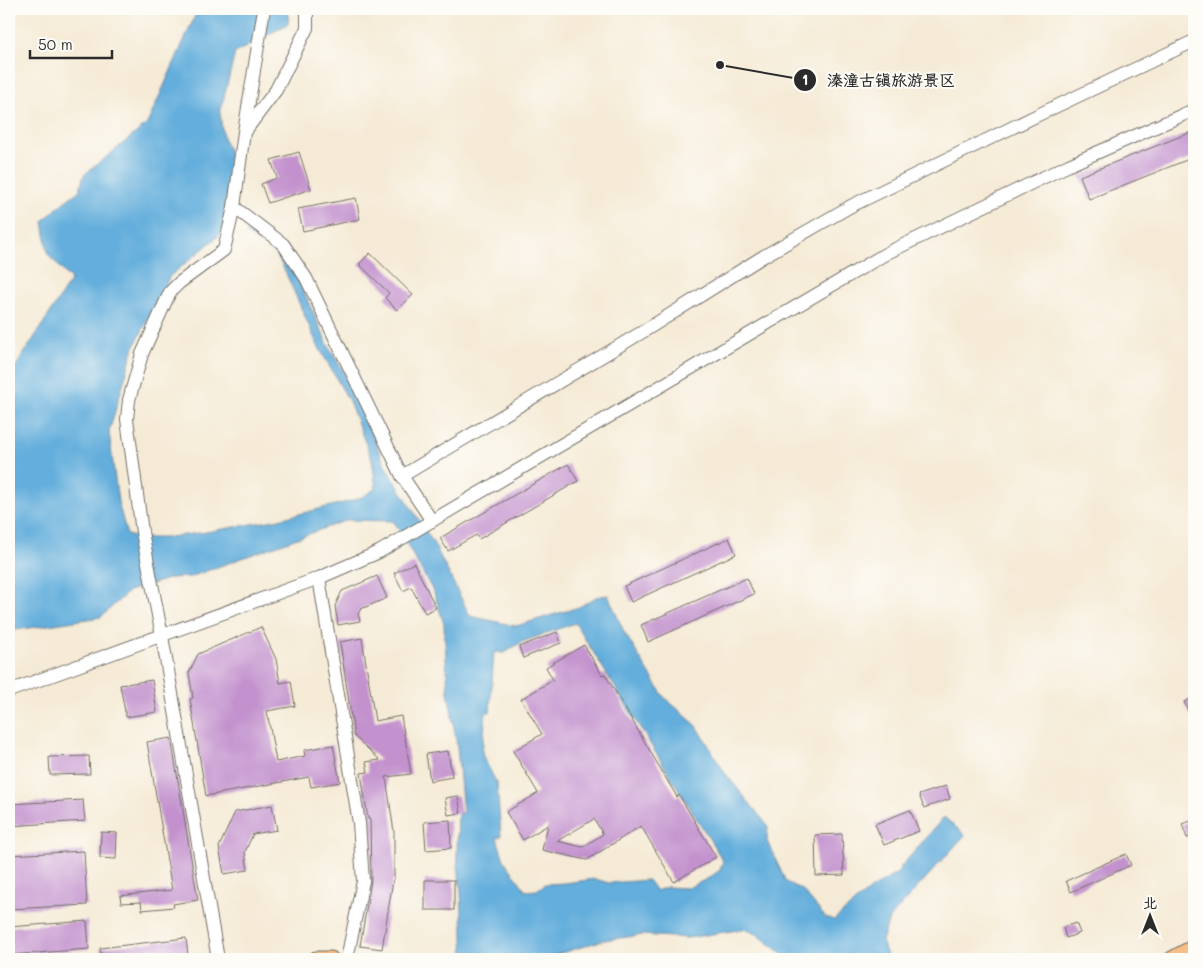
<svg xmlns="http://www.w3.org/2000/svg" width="1203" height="968" viewBox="0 0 1203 968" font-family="Mali,'LXGW WenKai TC',sans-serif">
<rect width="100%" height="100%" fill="#fdfcf7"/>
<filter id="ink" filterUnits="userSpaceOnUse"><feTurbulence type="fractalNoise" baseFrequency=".02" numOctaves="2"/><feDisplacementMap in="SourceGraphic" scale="10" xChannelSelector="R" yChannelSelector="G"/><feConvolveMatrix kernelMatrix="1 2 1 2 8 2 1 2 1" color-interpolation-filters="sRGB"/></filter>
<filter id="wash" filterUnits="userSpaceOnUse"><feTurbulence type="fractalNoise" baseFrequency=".0096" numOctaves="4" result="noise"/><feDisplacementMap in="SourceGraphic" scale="20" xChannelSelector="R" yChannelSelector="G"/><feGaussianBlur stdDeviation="1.12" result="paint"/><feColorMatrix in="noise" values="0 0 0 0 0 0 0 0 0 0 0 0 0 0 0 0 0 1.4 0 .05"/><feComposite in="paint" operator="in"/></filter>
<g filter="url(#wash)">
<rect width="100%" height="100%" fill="#f5ead5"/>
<path fill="#64aedc" stroke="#486c84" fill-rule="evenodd" d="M 198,9 L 289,9 L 288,24 L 235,53 L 220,113 L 223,137 L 232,159 L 222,233 L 170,276 L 134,347 L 109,432 L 118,502 L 127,535 L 139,538 L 163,538 L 206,532 L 275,520 L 351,501 L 364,496 L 376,488 L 372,460 L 349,401 L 317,344 L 284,269 L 276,254 L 264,244 L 246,234 L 249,229 L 273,238 L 284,249 L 329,347 L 351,385 L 386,467 L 434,544 L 470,616 L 516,626 L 579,607 L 596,597 L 608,595 L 624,632 L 664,697 L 697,726 L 725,773 L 768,826 L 767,841 L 786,882 L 802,890 L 826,918 L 834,920 L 871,889 L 899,872 L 900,868 L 944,817 L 965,835 L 889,919 L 882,941 L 888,959 L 785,959 L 784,955 L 757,934 L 744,929 L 687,938 L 643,935 L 604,940 L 542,959 L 464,959 L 461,893 L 457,854 L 458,814 L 463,813 L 457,746 L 448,692 L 444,624 L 434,593 L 395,523 L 392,521 L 347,520 L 190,577 L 171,578 L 129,591 L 101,617 L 9,631 L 9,377 L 71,280 L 48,254 L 43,221 L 64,202 L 79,191 L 84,175 L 147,124 ZM 575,623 L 723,861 L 720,870 L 709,878 L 688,888 L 667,887 L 656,891 L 648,880 L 609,883 L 595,879 L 565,883 L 545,884 L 537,890 L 526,891 L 504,860 L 497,838 L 501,836 L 497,784 L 482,754 L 486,712 L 490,712 L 494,652 L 504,653 L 522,642 Z"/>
<g id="blocks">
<g fill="#c392ce" fill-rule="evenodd">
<polygon points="1194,131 1194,157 1089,199 1080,176"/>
<polygon points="299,152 311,189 268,203 261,184 277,178 271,160"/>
<polygon points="356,198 360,219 303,231 298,209"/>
<polygon points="370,253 413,295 397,310 385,298 389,293 359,264"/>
<polygon points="568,464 578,481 479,539 476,535 448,551 440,538"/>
<polygon points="729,538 736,554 631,602 624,586"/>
<polygon points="414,563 436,608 425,613 411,587 403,591 394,573"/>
<polygon points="377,576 387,598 361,609 358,614 360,621 338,625 335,606 342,591"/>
<polygon points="747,578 754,594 648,642 641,625"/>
<polygon points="261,627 276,659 280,683 291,681 295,706 267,711 276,762 305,756 304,750 333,745 340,782 311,787 309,777 206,796 190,699 193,698 189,673 198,654"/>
<polygon points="557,632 561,643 523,658 519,647"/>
<polygon points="362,638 375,721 401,716 411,774 386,777 394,832 394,880 393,880 382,949 360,946 371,881 370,819 368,819 361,773 368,772 366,762 380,760 354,736 340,642"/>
<path d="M 584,645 L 602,675 L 605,674 L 677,797 L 679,795 L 716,857 L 674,882 L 641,826 L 587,860 L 542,850 L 548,825 L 523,840 L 506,812 L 538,793 L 513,751 L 542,734 L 521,699 L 553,680 L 546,667 ZM 594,819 L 603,834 L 583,847 L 557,841 Z"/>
<polygon points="152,680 157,712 126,717 120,685"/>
<polygon points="1194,697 1194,722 1184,702"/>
<polygon points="171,738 198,900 173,904 174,907 142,910 141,902 121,903 120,896 172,890 147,742"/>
<polygon points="448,751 452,777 430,781 426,754"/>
<polygon points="89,756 90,774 50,775 49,757"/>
<polygon points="946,786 950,799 924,808 919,795"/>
<polygon points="458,796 461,813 448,815 445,798"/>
<polygon points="83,800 85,821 9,826 9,804"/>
<polygon points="272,805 277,830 253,834 245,852 248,870 224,874 219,847 235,812"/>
<polygon points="910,810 919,831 884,845 875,824"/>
<polygon points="450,820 451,848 426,850 424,822"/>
<polygon points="1194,820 1194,836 1187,838 1182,824"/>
<polygon points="101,832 117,833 116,859 100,858"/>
<polygon points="842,834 844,875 816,876 815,835"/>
<polygon points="84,851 87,905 9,909 9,855"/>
<polygon points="1126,854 1131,865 1071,892 1066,881"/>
<rect x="425" y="880" width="29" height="30"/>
<polygon points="87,921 89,949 11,955 9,927"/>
<polygon points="1076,923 1080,933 1066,938 1063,927"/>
<polygon points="186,938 188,955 153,959 102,959 100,948"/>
</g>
</g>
</g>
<g filter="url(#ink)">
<use href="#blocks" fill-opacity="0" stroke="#726e66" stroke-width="1"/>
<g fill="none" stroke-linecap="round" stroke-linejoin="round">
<defs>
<g id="minor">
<polyline points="246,130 276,90 307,28 307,9"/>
<polyline points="234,207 283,244 306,278 402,476 432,521"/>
<polyline points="402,476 644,331 764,256 851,206 1040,114 1194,41"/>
<polyline points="319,578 359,823 363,881 347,959"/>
<polyline points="9,691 319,578 379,552 887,253 1069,165 1194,110"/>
<polyline points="218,959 162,636 142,532 127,419 129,400 142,354 170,292 179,283 224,250 234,207 244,132 264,9"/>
</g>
<g id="major">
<polyline points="316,959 331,959"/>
<polyline points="1172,959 1194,947"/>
</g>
</defs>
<use href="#minor" stroke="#726e66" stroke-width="14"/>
<use href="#major" stroke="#726e66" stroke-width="17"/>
<use href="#minor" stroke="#fff" stroke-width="12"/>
<use href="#major" stroke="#f7be88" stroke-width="15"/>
</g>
</g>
<path fill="none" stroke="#2b2b2b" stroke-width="2" d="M720 65L805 80"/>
<g fill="#2b2b2b" stroke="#fdfcf7" stroke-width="2">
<circle cx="720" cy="65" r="5"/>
<circle cx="805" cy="80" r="12"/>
</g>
<g font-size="15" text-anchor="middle" font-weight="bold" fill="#fff">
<text x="805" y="85">1</text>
</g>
<g font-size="16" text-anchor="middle" font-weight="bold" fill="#2b2b2b" stroke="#fdfcf7" stroke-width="4" stroke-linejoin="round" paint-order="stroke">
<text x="891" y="86">溱潼古镇旅游景区</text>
</g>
<rect width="1203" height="968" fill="none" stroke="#fdfcf7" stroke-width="30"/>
<g transform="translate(1150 916)" stroke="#fdfcf7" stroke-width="4" paint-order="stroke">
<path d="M0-4L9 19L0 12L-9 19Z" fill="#2b2b2b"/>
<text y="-8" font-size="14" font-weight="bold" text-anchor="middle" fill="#2b2b2b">北</text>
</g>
<path d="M30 50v8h82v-8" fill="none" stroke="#2b2b2b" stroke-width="2.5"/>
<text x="38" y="50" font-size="15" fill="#2b2b2b" stroke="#fdfcf7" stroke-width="4" paint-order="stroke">50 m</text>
</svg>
